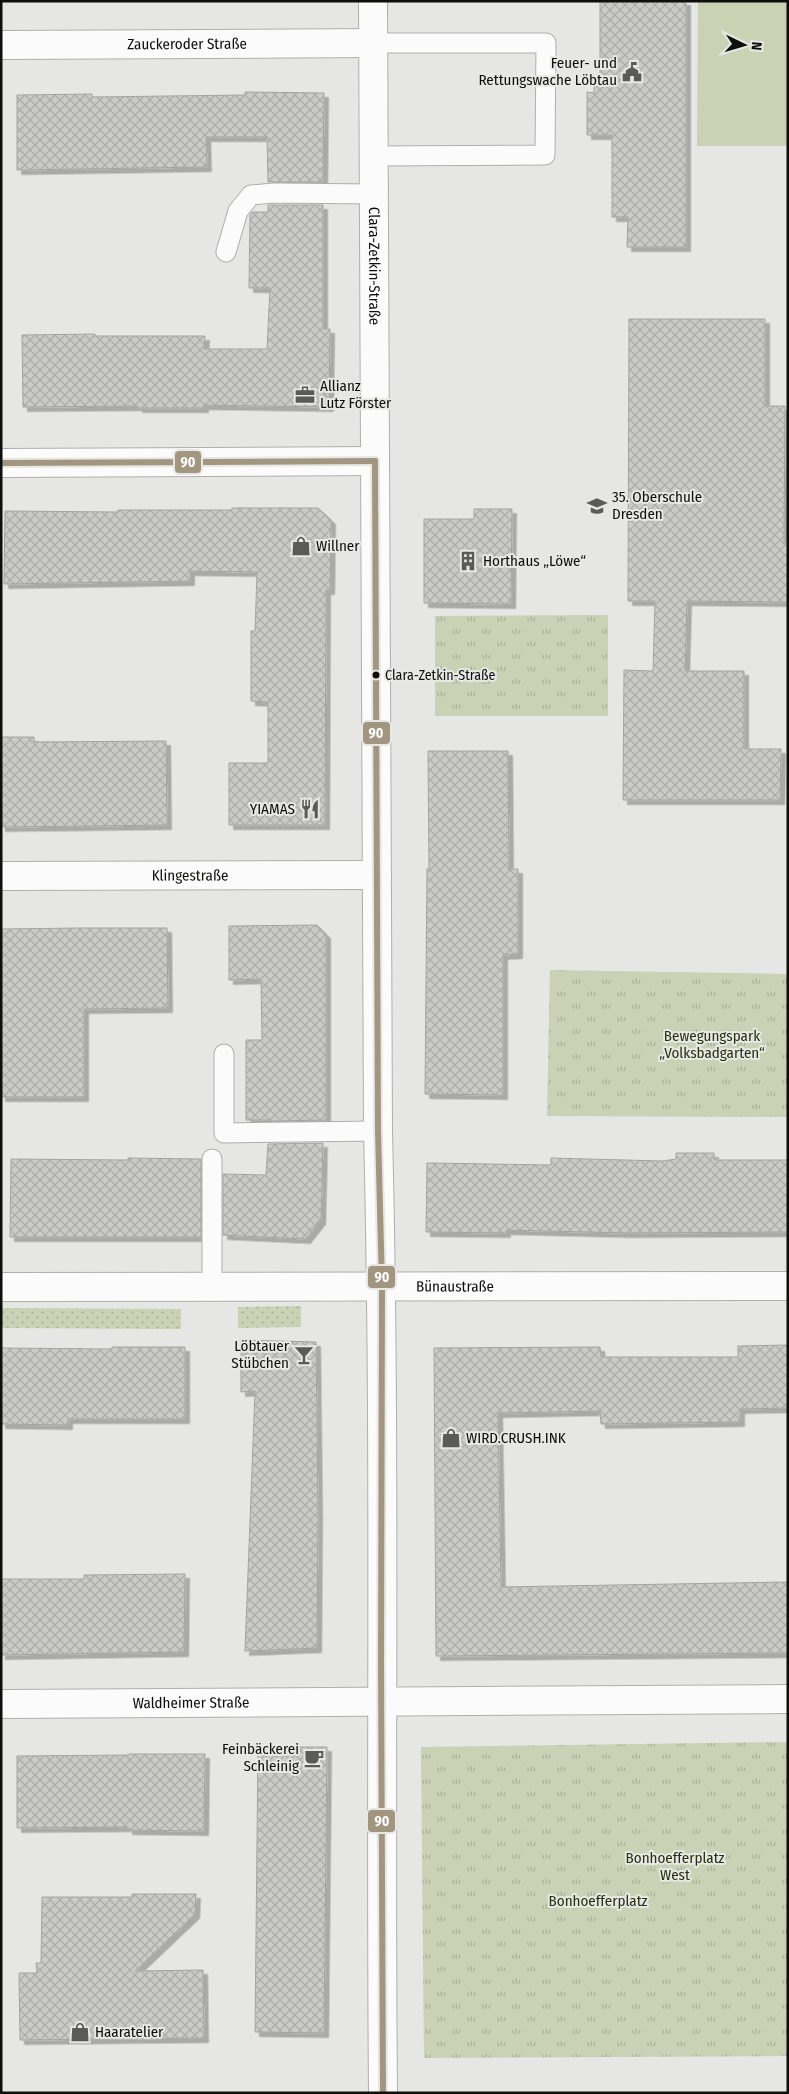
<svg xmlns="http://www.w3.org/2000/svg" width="789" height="2094" viewBox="0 0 789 2094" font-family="'Fira Sans Condensed',sans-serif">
<defs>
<pattern id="grass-dots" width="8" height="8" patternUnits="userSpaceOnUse" patternTransform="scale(1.25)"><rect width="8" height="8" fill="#cad1b4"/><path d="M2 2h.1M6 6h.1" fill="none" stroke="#acb29a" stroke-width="1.8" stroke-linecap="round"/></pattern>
<pattern id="park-tufts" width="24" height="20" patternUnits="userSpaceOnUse" patternTransform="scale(1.25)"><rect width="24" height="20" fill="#cad1b4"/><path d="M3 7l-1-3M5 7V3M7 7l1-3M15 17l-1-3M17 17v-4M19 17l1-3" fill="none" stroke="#acb29a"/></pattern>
<pattern id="building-cross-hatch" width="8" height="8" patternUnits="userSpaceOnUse" patternTransform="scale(1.25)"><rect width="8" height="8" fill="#cacbc9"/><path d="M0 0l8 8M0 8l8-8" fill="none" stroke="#acadab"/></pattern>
<filter id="shadow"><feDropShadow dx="4.5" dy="4.5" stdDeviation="0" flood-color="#0004"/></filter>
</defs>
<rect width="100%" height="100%" fill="#e6e7e5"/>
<g fill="url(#grass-dots)">
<polygon points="301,1306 301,1327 238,1328 238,1307"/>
<polygon points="1,1308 181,1309 181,1329 1,1328"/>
</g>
<g fill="url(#park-tufts)">
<polygon points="608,615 608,716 435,716 435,616"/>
<polygon points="550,970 788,974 788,1117 547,1116"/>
<polygon points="788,1742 788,2056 424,2058 421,1747"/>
</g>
<polygon fill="#cad1b4" points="698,1 788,1 788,146 697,146"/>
<g fill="url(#building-cross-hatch)" stroke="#a3a4a2" filter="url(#shadow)">
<polygon points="600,1 686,1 686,247 627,247 628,217 612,217 612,135 587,135 587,92 594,93 594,81 600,81"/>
<polygon points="245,92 324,93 323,182 268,182 267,137 206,137 207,167 17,170 17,95 92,94 92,97 245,95"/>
<polygon points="268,205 323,205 323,329 330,329 329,407 204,405 204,408 138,408 138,406 23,407 22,335 95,334 95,336 205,336 204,349 267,349 270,288 249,288 250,215 252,212 268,212"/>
<polygon points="629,319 765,319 765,406 785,406 784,543 788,543 788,602 687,601 685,671 744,671 744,749 781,749 780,800 623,800 624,670 653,671 655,601 628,601"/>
<polygon points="232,508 318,508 331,520 330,590 326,590 325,825 229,825 229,763 268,763 268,702 251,701 251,631 255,631 257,572 190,571 190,581 4,584 5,511 118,512 118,510 232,510"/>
<polygon points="474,509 512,509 511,604 424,603 424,519 474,519"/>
<polygon points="1,737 34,737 34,742 166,741 167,825 1,827"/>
<polygon points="428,751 508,751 509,869 518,869 518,954 503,955 503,1095 425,1094 427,869 429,869"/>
<polygon points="317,925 326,934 326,1120 270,1121 270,1120 246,1120 246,1040 262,1040 261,979 229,980 229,926"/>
<polygon points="80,928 167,928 168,1008 84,1009 84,1097 1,1097 1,929"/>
<polygon points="323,1143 321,1220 306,1239 223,1235 223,1174 266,1175 268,1144"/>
<polygon points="676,1153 714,1153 714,1160 788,1160 788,1232 627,1233 506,1230 506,1233 426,1232 427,1163 551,1165 551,1158 663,1161 676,1159"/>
<polygon points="128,1158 201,1159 201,1237 10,1237 11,1159 128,1160"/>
<polygon points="241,1340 316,1342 318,1514 317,1648 245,1651 255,1391 241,1392"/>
<polygon points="788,1345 788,1408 740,1409 740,1422 601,1424 600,1411 498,1413 501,1587 788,1582 788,1653 436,1656 434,1348 600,1347 601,1357 738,1357 738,1346"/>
<polygon points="112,1347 185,1347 185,1419 68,1419 68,1425 1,1424 1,1348 112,1349"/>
<polygon points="185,1574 184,1652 1,1655 1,1579 84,1579 84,1575"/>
<polygon points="258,1747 327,1747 324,2033 255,2032"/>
<polygon points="129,1754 205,1754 204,1831 128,1830 128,1827 17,1828 17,1756 129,1755"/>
<polygon points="132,1894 196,1894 195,1914 135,1971 203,1970 204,2038 20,2040 19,1973 37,1973 36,1963 41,1963 42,1897 132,1897"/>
</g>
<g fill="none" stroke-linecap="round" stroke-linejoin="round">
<defs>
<g id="service">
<polyline points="373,43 546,43 545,155 373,156"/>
<polyline points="226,252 238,211 251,195 274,193 374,194"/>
<polyline points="224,1054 224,1133 378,1131"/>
<polyline points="212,1159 212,1287"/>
</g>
<g id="minor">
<path id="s1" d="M 373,1 L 378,1131 C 386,1452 380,1772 383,2093"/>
<path id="s2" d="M 1,45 L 373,43"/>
<polyline points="1,463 375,461"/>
<path id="s3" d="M 1,876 L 377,875"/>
<path id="s4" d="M 1,1287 L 788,1286"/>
<path id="s5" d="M 1,1704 L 788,1699"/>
</g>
</defs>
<use href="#service" stroke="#aeafad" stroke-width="21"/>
<use href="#minor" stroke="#aeafad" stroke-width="30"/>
<use href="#service" stroke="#fbfbfb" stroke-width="19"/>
<use href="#minor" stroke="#fbfbfb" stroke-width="28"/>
<defs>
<g id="bus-1">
<polyline points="375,461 378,1131 382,1286 381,1664 383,2093"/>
<polyline points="1,463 375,461"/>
</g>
</defs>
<use href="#bus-1" stroke="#e7e8e4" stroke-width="10"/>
<use href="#bus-1" stroke="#a29680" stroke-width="6"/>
</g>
<defs>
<symbol id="civic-bare" viewBox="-9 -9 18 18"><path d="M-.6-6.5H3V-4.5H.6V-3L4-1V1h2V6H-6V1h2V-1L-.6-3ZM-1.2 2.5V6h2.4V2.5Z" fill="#5a5a59" stroke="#e7e8e4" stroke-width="2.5" paint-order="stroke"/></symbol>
<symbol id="office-bare" viewBox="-9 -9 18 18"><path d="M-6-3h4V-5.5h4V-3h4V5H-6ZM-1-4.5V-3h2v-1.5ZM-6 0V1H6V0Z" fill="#5a5a59" stroke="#e7e8e4" stroke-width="2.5" paint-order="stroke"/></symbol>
<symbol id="school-bare" viewBox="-9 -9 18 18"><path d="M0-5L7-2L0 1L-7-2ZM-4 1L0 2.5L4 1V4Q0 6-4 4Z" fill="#5a5a59" stroke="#e7e8e4" stroke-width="2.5" paint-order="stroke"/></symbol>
<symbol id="shop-bare" viewBox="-9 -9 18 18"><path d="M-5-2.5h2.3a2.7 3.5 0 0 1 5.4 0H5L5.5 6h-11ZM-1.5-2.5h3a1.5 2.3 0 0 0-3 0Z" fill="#5a5a59" stroke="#e7e8e4" stroke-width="2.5" paint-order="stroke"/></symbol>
<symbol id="building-bare" viewBox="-9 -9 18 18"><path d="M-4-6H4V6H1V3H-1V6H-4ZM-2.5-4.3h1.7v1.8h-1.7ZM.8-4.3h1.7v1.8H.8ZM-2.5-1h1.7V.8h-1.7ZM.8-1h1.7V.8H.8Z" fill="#5a5a59" stroke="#e7e8e4" stroke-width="2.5" paint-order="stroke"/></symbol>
<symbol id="restaurant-bare" viewBox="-9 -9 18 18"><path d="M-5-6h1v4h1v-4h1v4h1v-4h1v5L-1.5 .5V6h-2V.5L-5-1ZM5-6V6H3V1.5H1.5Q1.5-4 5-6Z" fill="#5a5a59" stroke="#e7e8e4" stroke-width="2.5" paint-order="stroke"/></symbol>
<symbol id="bar-bare" viewBox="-9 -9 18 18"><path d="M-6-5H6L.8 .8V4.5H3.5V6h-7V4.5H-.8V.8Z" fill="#5a5a59" stroke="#e7e8e4" stroke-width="2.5" paint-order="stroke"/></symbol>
<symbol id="cafe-bare" viewBox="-9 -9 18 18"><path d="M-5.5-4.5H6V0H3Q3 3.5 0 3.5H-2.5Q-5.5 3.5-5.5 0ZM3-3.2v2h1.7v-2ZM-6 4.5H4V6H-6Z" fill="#5a5a59" stroke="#e7e8e4" stroke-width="2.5" paint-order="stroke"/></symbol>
</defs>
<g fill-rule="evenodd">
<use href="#civic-bare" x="618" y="58" width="28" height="28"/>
<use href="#office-bare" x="291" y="381" width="28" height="28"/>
<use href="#school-bare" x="583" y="492" width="28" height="28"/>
<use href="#shop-bare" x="287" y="532" width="28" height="28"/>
<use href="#building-bare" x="454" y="547" width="28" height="28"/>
<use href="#restaurant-bare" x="296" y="795" width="28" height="28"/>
<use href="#bar-bare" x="290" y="1341" width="28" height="28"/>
<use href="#shop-bare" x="437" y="1424" width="28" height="28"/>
<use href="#cafe-bare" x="300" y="1744" width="28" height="28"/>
<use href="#shop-bare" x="66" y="2018" width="28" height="28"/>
</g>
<circle fill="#0e0e0d" stroke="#e7e8e4" stroke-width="2" cx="376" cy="675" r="4.5"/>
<g text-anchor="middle" stroke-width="4" stroke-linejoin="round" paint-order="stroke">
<g font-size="14" fill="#0e0e0d" stroke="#e7e8e4" text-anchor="start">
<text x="385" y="680">Clara-Zetkin-Straße</text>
</g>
<g font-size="15" fill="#0e0e0d" stroke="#e7e8e4">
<text dy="5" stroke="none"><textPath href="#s2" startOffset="186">Zauckeroder Straße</textPath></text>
<text dy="5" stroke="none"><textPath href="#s1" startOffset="265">Clara-Zetkin-Straße</textPath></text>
<text dy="5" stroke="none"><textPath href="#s3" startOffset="189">Klingestraße</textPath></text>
<text dy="5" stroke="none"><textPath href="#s4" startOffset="454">Bünaustraße</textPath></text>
<text dy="5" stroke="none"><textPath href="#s5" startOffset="190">Waldheimer Straße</textPath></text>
</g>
<g font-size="15" fill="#0e0e0d" stroke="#e7e8e4" text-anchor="start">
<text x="617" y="68" text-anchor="end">Feuer- und<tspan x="617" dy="17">Rettungswache Löbtau</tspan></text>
<text x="320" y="391">Allianz<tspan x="320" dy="17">Lutz Förster</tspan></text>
<text x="612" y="502">35. Oberschule<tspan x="612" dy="17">Dresden</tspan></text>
<text x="316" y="551">Willner</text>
<text x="483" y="566">Horthaus „Löwe“</text>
<text x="295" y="814" text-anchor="end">YIAMAS</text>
<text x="289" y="1351" text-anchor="end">Löbtauer<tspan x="289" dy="17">Stübchen</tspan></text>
<text x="466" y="1443">WIRD.CRUSH.INK</text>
<text x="299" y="1754" text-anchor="end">Feinbäckerei<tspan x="299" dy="17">Schleinig</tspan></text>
<text x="95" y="2037">Haaratelier</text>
</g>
<g font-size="15" fill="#29300e" stroke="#e7e8e4">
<text x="712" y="1041">Bewegungspark<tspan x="712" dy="17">„Volksbadgarten“</tspan></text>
<text x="675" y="1863">Bonhoefferplatz<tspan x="675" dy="17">West</tspan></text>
<text x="598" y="1906">Bonhoefferplatz</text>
</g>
</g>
<g stroke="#e7e8e4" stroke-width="2">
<rect x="174" y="450" width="28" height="24" rx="5" fill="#a29680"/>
<rect x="362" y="721" width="29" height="24" rx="5" fill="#a29680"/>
<rect x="367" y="1265" width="29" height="24" rx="5" fill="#a29680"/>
<rect x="367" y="1809" width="29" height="24" rx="5" fill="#a29680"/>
</g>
<g font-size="14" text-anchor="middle" font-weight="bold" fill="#fff">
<text x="188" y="467">90</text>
<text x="376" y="738">90</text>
<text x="382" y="1282">90</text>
<text x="382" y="1826">90</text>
</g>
<rect width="789" height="2094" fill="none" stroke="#0e0e0d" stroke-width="5"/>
<g transform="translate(744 45) rotate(95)" stroke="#e7e8e4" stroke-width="4" paint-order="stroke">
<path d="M0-4L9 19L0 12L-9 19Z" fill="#0e0e0d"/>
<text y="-8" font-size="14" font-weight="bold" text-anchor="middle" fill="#0e0e0d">N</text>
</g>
</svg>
